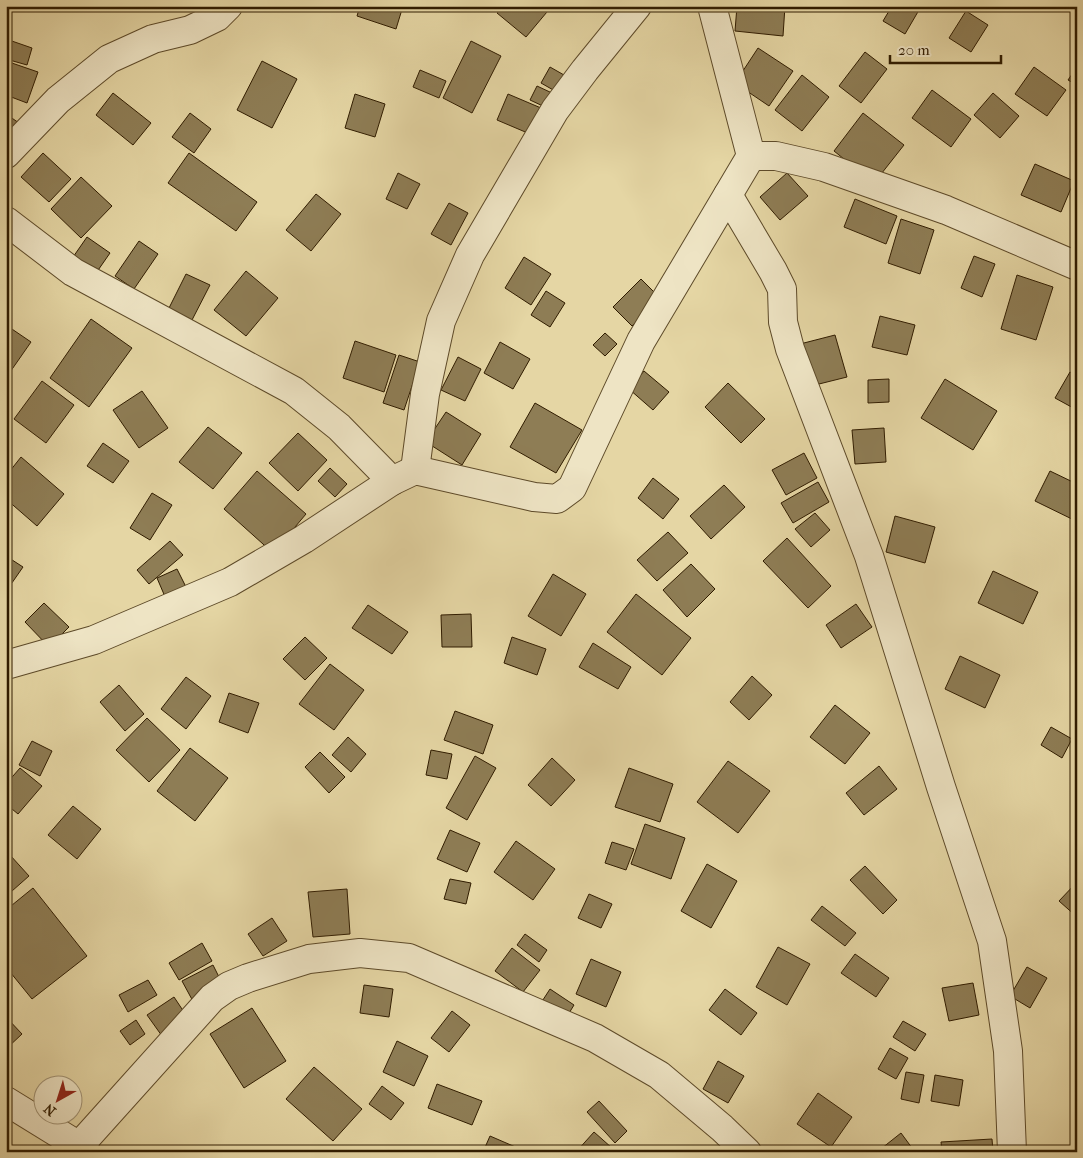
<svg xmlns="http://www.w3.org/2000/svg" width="1083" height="1158" viewBox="0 0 1083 1158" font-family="'IM FELL French Canon',serif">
<rect width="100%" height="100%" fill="#e5d6a4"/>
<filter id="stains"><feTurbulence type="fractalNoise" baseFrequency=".004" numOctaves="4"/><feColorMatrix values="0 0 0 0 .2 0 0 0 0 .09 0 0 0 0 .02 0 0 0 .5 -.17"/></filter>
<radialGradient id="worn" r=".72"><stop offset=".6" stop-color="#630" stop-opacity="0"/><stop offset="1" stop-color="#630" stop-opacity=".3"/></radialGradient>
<g fill="#8e7d55" stroke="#301c00">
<polygon points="360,6 403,6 396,29 357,16"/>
<polygon points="503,6 552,6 526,37 497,13"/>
<polygon points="737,6 785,6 783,36 735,31"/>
<polygon points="892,6 913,6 919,10 905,34 883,21"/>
<polygon points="966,11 988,25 971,52 949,38"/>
<polygon points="6,39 32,48 27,65 6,59"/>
<polygon points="471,41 501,56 472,113 443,98"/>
<polygon points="758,48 793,71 769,106 735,83"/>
<polygon points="865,52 887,69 861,103 839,86"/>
<polygon points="6,61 38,72 27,103 6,95"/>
<polygon points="262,61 297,79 272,128 237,110"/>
<polygon points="550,67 564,75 555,91 541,83"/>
<polygon points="1034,67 1066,90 1047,116 1015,94"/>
<polygon points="1077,67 1077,85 1068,80"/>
<polygon points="420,70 446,81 439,98 413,87"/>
<polygon points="802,75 829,97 802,131 775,110"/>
<polygon points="537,86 552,93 545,107 530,100"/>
<polygon points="932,90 971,119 951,147 912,118"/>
<polygon points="113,93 151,123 133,145 96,115"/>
<polygon points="993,93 1019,116 1000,138 974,115"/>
<polygon points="355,94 385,104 375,137 345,128"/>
<polygon points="508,94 541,108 530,134 497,120"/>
<polygon points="190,113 211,129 194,153 172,137"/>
<polygon points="863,113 904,145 874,183 834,151"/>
<polygon points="6,114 19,123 6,141"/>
<polygon points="43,153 71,179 49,202 21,177"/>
<polygon points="189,153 257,202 236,231 168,183"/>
<polygon points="1035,164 1074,181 1061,212 1021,195"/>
<polygon points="398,173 420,184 407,209 386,199"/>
<polygon points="787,173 808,196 780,220 760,197"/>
<polygon points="81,177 112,206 81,238 51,209"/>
<polygon points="316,194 341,214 311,251 286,230"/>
<polygon points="855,199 897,216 886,244 844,227"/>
<polygon points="449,203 468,213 451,245 431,234"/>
<polygon points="901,219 934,230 920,274 888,263"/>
<polygon points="87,237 110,253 94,276 71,260"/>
<polygon points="139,241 158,254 134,289 115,276"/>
<polygon points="974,256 995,264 982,297 961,288"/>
<polygon points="524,257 551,274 531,305 505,288"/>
<polygon points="246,271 278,298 246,336 214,310"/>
<polygon points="186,274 210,285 192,320 169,308"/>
<polygon points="1017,275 1053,287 1036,340 1001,329"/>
<polygon points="641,279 660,298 632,326 613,307"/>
<polygon points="546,291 565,303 550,327 531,315"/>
<polygon points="880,316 915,325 907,355 872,347"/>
<polygon points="91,319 132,348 89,407 50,378"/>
<polygon points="6,325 31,342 8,375 6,373"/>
<polygon points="605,333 617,344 605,356 593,345"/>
<polygon points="835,335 847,377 811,386 800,344"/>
<polygon points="355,341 396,355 384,392 343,378"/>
<polygon points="500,342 530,359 513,389 484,373"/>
<polygon points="399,355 420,362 404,410 383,403"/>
<polygon points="458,357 481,369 465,401 441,390"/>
<polygon points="644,371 669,392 653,410 629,389"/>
<polygon points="1070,372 1077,376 1077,410 1055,398"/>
<polygon points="889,379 889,402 868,403 868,380"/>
<polygon points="945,379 997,411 973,450 921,418"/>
<polygon points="42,381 74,405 46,443 14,419"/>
<polygon points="728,383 765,419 741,443 705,407"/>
<polygon points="142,391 168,428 139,448 113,410"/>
<polygon points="535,403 582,430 556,473 510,447"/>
<polygon points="446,412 481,434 462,465 426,442"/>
<polygon points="208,427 242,453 213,489 179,462"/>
<polygon points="884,428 886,462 855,464 852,430"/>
<polygon points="298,433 327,460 298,491 269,463"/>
<polygon points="103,443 129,461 113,483 87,466"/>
<polygon points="804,453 817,478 786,495 772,470"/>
<polygon points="21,457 64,494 37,526 6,499 6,476"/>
<polygon points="330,468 347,484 335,497 318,481"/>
<polygon points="257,471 306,514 273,553 224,509"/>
<polygon points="1050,471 1077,484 1076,521 1035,501"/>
<polygon points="653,478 679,499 663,519 638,498"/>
<polygon points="818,482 829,502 793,523 781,503"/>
<polygon points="724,485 745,507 711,539 690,516"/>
<polygon points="152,493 172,505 150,540 130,528"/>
<polygon points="815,513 830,530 811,547 795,529"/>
<polygon points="895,516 935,527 925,563 886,552"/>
<polygon points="668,532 688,553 657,581 637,560"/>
<polygon points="787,538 831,586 808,608 763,561"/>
<polygon points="170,541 183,555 149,584 137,570"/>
<polygon points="6,556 23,567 7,590 6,590"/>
<polygon points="691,564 715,589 687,617 663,590"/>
<polygon points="177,569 187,589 166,599 157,578"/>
<polygon points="993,571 1038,592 1023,624 978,603"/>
<polygon points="553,574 586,594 561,636 528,616"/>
<polygon points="636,594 691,638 662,675 607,632"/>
<polygon points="44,603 69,627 49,647 25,622"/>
<polygon points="856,604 872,627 841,648 826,625"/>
<polygon points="368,605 408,632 392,654 352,628"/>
<polygon points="471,614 472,647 442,647 441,615"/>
<polygon points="305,637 327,658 305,680 283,659"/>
<polygon points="512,637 546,649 537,675 504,663"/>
<polygon points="593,643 631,667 618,689 579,667"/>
<polygon points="960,656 1000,675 985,708 945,689"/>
<polygon points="330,664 364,690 334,730 299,704"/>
<polygon points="752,676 772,695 749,720 730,702"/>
<polygon points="186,677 211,696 186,729 161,709"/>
<polygon points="119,685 144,714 125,731 100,702"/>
<polygon points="229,693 259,703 248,733 219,722"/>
<polygon points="835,705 870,733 845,764 810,737"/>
<polygon points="455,711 493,725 483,754 444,740"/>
<polygon points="147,718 180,750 149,782 116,750"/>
<polygon points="1051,727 1072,739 1062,758 1041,745"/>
<polygon points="348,737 366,754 351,772 332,755"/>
<polygon points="32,741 52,751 40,776 19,765"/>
<polygon points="190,748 228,778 195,821 157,791"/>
<polygon points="431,750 452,754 447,779 426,775"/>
<polygon points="320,752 345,777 329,793 305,767"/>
<polygon points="475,756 496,768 467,820 446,808"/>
<polygon points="552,758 575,780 551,806 528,785"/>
<polygon points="728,761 770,791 738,833 697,802"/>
<polygon points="879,766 897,789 864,815 846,793"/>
<polygon points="20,768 42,786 18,814 6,804 6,784"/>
<polygon points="629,768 673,784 660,822 615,807"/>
<polygon points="73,806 101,829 77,859 48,835"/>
<polygon points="645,824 685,838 671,879 631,864"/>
<polygon points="450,830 480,843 467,872 437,859"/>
<polygon points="516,841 555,869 533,900 494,872"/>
<polygon points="612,842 634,849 626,870 605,863"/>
<polygon points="10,855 29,876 12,891 6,884 6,859"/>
<polygon points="707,864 737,881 711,928 681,911"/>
<polygon points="865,866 897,900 883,914 850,880"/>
<polygon points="450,879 471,883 466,904 444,899"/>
<polygon points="1077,882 1077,917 1059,901"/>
<polygon points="33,888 87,956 32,999 6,967 6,910"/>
<polygon points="347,889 350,934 313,937 308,892"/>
<polygon points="589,894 612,904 601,928 578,918"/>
<polygon points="822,906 856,933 845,946 811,920"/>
<polygon points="272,918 287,941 263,956 248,934"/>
<polygon points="525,934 547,950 539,962 517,945"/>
<polygon points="202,943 212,961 179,980 169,963"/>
<polygon points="778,947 810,964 787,1005 756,987"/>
<polygon points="512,948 540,970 523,992 495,971"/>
<polygon points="855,954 889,978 876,997 841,973"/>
<polygon points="591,959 621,972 606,1007 576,994"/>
<polygon points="213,965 225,989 195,1005 182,981"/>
<polygon points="1027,967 1047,978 1030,1008 1010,996"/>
<polygon points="148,980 157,995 128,1012 119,995"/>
<polygon points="973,983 979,1015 949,1021 942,988"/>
<polygon points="364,985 393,989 389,1017 360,1013"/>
<polygon points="550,989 574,1005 563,1023 539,1006"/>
<polygon points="725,989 757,1013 741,1035 709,1010"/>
<polygon points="174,997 188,1018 162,1036 147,1015"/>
<polygon points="252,1008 286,1061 244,1088 210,1034"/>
<polygon points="452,1011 470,1025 449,1052 431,1038"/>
<polygon points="6,1017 22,1034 6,1049"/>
<polygon points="136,1020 145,1034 130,1045 120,1031"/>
<polygon points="903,1021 926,1034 915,1051 893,1037"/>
<polygon points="397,1041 428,1056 414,1086 383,1072"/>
<polygon points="890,1048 908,1058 896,1079 878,1069"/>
<polygon points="718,1061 744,1076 728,1103 703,1089"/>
<polygon points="314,1067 362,1109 333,1141 286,1099"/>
<polygon points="906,1072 924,1075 919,1103 901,1099"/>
<polygon points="935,1075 963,1080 959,1106 931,1101"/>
<polygon points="437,1084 482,1101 472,1125 428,1108"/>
<polygon points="382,1086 404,1103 391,1120 369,1104"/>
<polygon points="818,1093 852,1117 831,1147 797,1124"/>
<polygon points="599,1101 627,1131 615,1143 587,1112"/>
<polygon points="594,1132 612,1148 608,1152 576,1152"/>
<polygon points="901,1133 915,1152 877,1152"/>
<polygon points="490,1136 527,1152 483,1152"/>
<polygon points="992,1139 993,1152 942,1152 941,1142"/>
</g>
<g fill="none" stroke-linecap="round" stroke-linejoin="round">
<defs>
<g id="minor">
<polyline points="6,154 58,100 109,59 153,39 190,30 217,17 228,6"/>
<polyline points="751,156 776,156 824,167 946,210 1077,266"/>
<polyline points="728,195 773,271 782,289 783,322 790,349 869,556 941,787 992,941 1008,1051 1012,1152"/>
<polyline points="6,221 73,272 294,391 339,427 392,481"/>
<polyline points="415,470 425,394 441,321 470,255 555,110 585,70 637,6"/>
<polyline points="6,665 94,640 230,582 304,539 392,481 415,470 534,497 557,499 572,488 641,341 751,156 712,6"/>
<polyline points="6,1101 79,1146 86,1152"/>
<polyline points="79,1146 212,998 229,986 248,978 309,959 360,953 409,958 595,1038 659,1075 722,1128 747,1152"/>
</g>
</defs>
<use href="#minor" stroke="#5d4a29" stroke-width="30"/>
<use href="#minor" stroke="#eee4c4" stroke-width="28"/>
</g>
<rect width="1083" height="1158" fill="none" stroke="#e5d6a4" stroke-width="25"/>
<rect x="8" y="8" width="1068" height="1143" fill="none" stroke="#301c00" stroke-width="2.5"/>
<rect x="12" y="12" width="1058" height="1133" fill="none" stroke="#301c00"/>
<g transform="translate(58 1100) rotate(219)"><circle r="24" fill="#eee4c4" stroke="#a29476"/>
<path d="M0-4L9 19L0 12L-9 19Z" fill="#8f2418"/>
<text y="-8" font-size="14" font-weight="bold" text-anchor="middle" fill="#301c00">N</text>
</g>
<path d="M890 55v8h111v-8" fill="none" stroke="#301c00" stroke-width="2.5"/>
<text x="898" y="55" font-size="15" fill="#301c00" stroke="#eee4c4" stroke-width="4" paint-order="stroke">20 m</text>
<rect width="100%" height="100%" filter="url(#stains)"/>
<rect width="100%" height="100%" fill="url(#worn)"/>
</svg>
